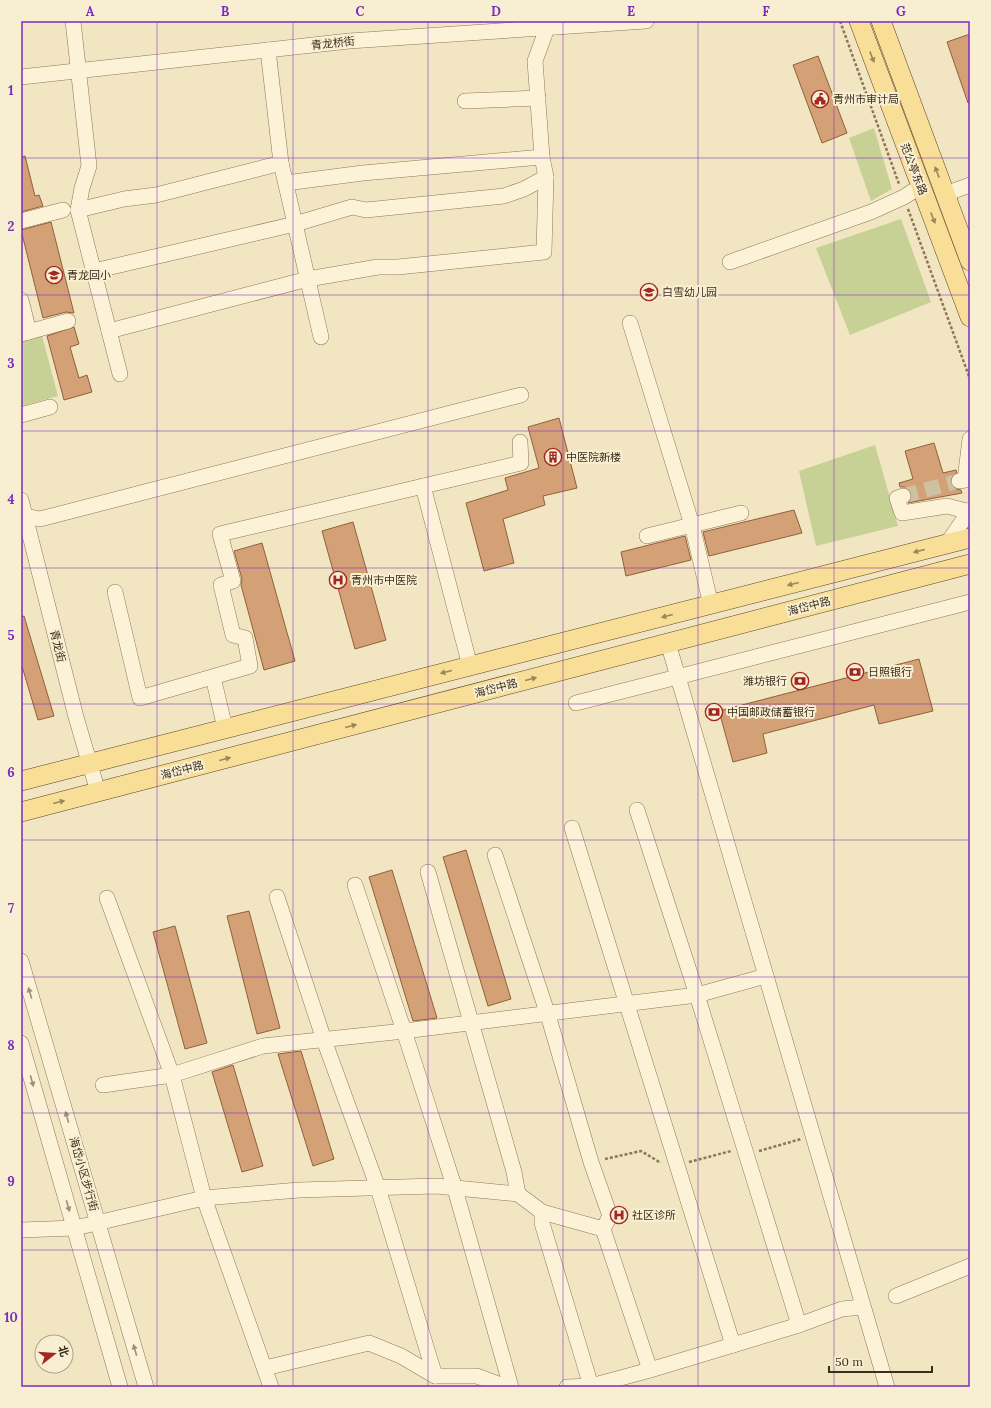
<svg xmlns="http://www.w3.org/2000/svg" width="991" height="1408" viewBox="0 0 991 1408" font-family="Lora,'Noto Sans SC',serif">
<rect width="100%" height="100%" fill="#f2e6c2"/>
<g fill="#c7d195">
<polygon points="874,128 892,189 871,201 849,138"/>
<polygon points="901,219 931,302 850,335 816,248"/>
<polygon points="42,336 58,396 22,406 21,342"/>
<polygon points="875,445 898,526 816,546 799,471"/>
</g>
<g fill="#d3a175" stroke="#8f603b">
<polygon points="970,34 970,102 968,103 947,42"/>
<polygon points="818,56 847,133 822,143 793,65"/>
<polygon points="25,156 35,196 39,195 43,206 21,212 21,157"/>
<polygon points="51,222 74,313 66,312 43,318 21,230"/>
<polygon points="74,327 79,344 70,347 79,378 87,375 92,392 64,400 47,336"/>
<polygon points="559,418 577,488 543,496 545,505 503,519 514,563 484,571 466,503 508,490 505,478 539,468 528,427"/>
<polygon points="934,443 943,473 956,470 957,473 951,478 950,483 956,489 961,490 962,493 908,503 912,498 911,493 905,487 900,487 899,483 913,479 905,451"/>
<polygon points="794,510 802,533 709,556 703,532"/>
<polygon points="353,522 386,640 355,649 322,531"/>
<polygon points="685,536 691,560 626,576 621,552"/>
<polygon points="262,543 295,661 264,670 241,585 242,579 234,551"/>
<polygon points="24,616 54,716 38,720 21,663 21,617"/>
<polygon points="919,659 933,711 879,724 874,705 763,734 767,753 733,762 719,711"/>
<polygon points="466,850 511,999 488,1006 443,857"/>
<polygon points="392,870 437,1018 413,1021 369,877"/>
<polygon points="249,911 280,1028 257,1034 227,916"/>
<polygon points="175,926 207,1043 185,1049 153,932"/>
<polygon points="301,1051 334,1159 313,1166 278,1054"/>
<polygon points="233,1065 263,1166 242,1172 212,1072"/>
</g>
<g fill="none" stroke-linecap="round" stroke-linejoin="round">
<polyline stroke="#cec1a1" stroke-width="15" stroke-dasharray="15 8" stroke-linecap="butt" points="903,496 959,481"/>
<defs>
<g id="minor">
<polyline points="73,21 89,166 82,188 78,210 120,374"/>
<polyline points="268,50 281,163 321,337"/>
<polyline points="21,77 349,41 646,21"/>
<polyline points="465,101 538,98"/>
<polyline points="286,183 363,173 542,157"/>
<polyline points="945,194 970,185"/>
<polyline points="78,210 124,199 156,195 281,163"/>
<polyline points="21,221 63,210"/>
<polyline points="730,262 871,212 904,197 921,186"/>
<polyline points="94,271 295,224 352,207 366,210 504,196 524,189 546,177"/>
<polyline points="21,300 29,332"/>
<polyline points="630,323 692,525 711,605"/>
<polyline points="109,331 308,279 378,267 398,267 544,252 546,177 542,157 535,61 547,28 546,21"/>
<polyline points="21,334 68,321"/>
<polyline points="21,415 50,407"/>
<polyline points="959,481 965,480 970,439"/>
<polyline points="423,486 470,666"/>
<polyline points="903,496 897,498 902,513 947,506 970,512"/>
<polyline points="21,500 76,717 98,792"/>
<polyline points="25,516 40,519 521,395"/>
<polyline points="647,536 741,513"/>
<polyline points="947,544 970,510"/>
<polyline points="115,592 140,698 250,666 245,638 233,635 221,585 233,581 220,534 521,463 520,442"/>
<polyline points="668,643 887,1387"/>
<polyline points="213,677 225,728"/>
<polyline points="576,703 970,602"/>
<polyline points="637,810 697,995 799,1325"/>
<polyline points="572,828 733,1345"/>
<polyline points="495,855 548,1015 591,1162 610,1216 603,1229 650,1370"/>
<polyline points="428,872 514,1172 518,1194"/>
<polyline points="355,885 404,1031 455,1189 511,1387"/>
<polyline points="277,897 324,1040 378,1188 435,1376"/>
<polyline points="107,898 172,1075 204,1198 271,1387"/>
<polyline points="21,961 146,1387"/>
<polyline points="21,1043 120,1387"/>
<polyline points="103,1085 172,1075 263,1046 404,1031 697,995 766,976"/>
<polyline points="542,1212 542,1223 591,1386"/>
<polyline points="21,1230 75,1228 204,1198 299,1190 436,1186 518,1194 542,1212 603,1229"/>
<polyline points="896,1296 970,1266"/>
<polyline points="265,1368 369,1343 401,1356 435,1376 477,1376 506,1387"/>
<polyline points="567,1387 591,1386 650,1370 799,1325 842,1309 862,1307"/>
</g>
<g id="major">
<polyline points="859,21 970,317"/>
<polyline points="881,21 970,261"/>
<polyline points="21,781 970,538"/>
<polyline points="21,812 970,564"/>
</g>
</defs>
<use href="#minor" stroke="#8e7757" stroke-width="16"/>
<use href="#major" stroke="#5b442c" stroke-width="20"/>
<g stroke="#8e7757" stroke-width="2.5" stroke-dasharray="3 2" stroke-linecap="butt">
<polyline points="840,21 899,184"/>
<polyline points="908,209 970,379"/>
<polyline points="759,1151 801,1139"/>
<polyline points="605,1159 641,1151 661,1163"/>
<polyline points="689,1162 731,1151"/>
</g>
<use href="#minor" stroke="#fcf2d7" stroke-width="15"/>
<use href="#major" stroke="#f8de97" stroke-width="19"/>
</g>
<defs><path id="oneway-solid" d="M-6-.8H1V-3.2L6.5 0L1 3.2V.8H-6Z"/></defs>
<g fill="#9a865a">
<use href="#oneway-solid" transform="translate(872 57) rotate(69)"/>
<use href="#oneway-solid" transform="translate(937 172) rotate(-110)"/>
<use href="#oneway-solid" transform="translate(933 218) rotate(69)"/>
<use href="#oneway-solid" transform="translate(919 551) rotate(166)"/>
<use href="#oneway-solid" transform="translate(793 584) rotate(166)"/>
<use href="#oneway-solid" transform="translate(667 616) rotate(166)"/>
<use href="#oneway-solid" transform="translate(446 672) rotate(166)"/>
<use href="#oneway-solid" transform="translate(531 679) rotate(-15)"/>
<use href="#oneway-solid" transform="translate(351 726) rotate(-15)"/>
<use href="#oneway-solid" transform="translate(225 759) rotate(-15)"/>
<use href="#oneway-solid" transform="translate(59 802) rotate(-14)"/>
</g>
<g fill="#9c907a">
<use href="#oneway-solid" transform="translate(30 993) rotate(-106)"/>
<use href="#oneway-solid" transform="translate(32 1081) rotate(74)"/>
<use href="#oneway-solid" transform="translate(67 1117) rotate(-106)"/>
<use href="#oneway-solid" transform="translate(68 1206) rotate(74)"/>
<use href="#oneway-solid" transform="translate(135 1350) rotate(-106)"/>
</g>
<path fill="none" stroke="#7b2cbf" stroke-width="1" stroke-opacity="0.55" d="M 157,21 L 157,1387M 293,21 L 293,1387M 428,21 L 428,1387M 563,21 L 563,1387M 698,21 L 698,1387M 834,21 L 834,1387M 21,158 L 970,158M 21,295 L 970,295M 21,431 L 970,431M 21,568 L 970,568M 21,704 L 970,704M 21,840 L 970,840M 21,977 L 970,977M 21,1113 L 970,1113M 21,1250 L 970,1250"/>
<defs>
<symbol id="civic-ring" viewBox="-11 -11 22 22"><circle r="9.5" fill="#f8efd3" stroke="#a22722" stroke-width="1.5"/><path d="M-.6-6.5H3V-4.5H.6V-3L4-1V1h2V6H-6V1h2V-1L-.6-3ZM-1.2 2.5V6h2.4V2.5Z" fill="#a22722"/></symbol>
<symbol id="school-ring" viewBox="-11 -11 22 22"><circle r="9.5" fill="#f8efd3" stroke="#a22722" stroke-width="1.5"/><path d="M0-5L7-2L0 1L-7-2ZM-4 1L0 2.5L4 1V4Q0 6-4 4Z" fill="#a22722"/></symbol>
<symbol id="building-ring" viewBox="-11 -11 22 22"><circle r="9.5" fill="#f8efd3" stroke="#a22722" stroke-width="1.5"/><path d="M-4-6H4V6H1V3H-1V6H-4ZM-2.5-4.3h1.7v1.8h-1.7ZM.8-4.3h1.7v1.8H.8ZM-2.5-1h1.7V.8h-1.7ZM.8-1h1.7V.8H.8Z" fill="#a22722"/></symbol>
<symbol id="hospital-ring" viewBox="-11 -11 22 22"><circle r="9.5" fill="#f8efd3" stroke="#a22722" stroke-width="1.5"/><path d="M-5-5h3v3.5h4V-5h3V5h-3V1.5h-4V5h-3Z" fill="#a22722"/></symbol>
<symbol id="bank-ring" viewBox="-11 -11 22 22"><circle r="9.5" fill="#f8efd3" stroke="#a22722" stroke-width="1.5"/><path d="M-6-4H6V4H-6ZM0-2.3a2.3 2.3 0 1 0 0 4.6a2.3 2.3 0 1 0 0-4.6Z" fill="#a22722"/></symbol>
</defs>
<g fill-rule="evenodd">
<use href="#civic-ring" x="810" y="89" width="20" height="20"/>
<use href="#school-ring" x="44" y="265" width="20" height="20"/>
<use href="#school-ring" x="639" y="282" width="20" height="20"/>
<use href="#building-ring" x="543" y="447" width="20" height="20"/>
<use href="#hospital-ring" x="328" y="570" width="20" height="20"/>
<use href="#bank-ring" x="845" y="662" width="20" height="20"/>
<use href="#bank-ring" x="790" y="671" width="20" height="20"/>
<use href="#bank-ring" x="704" y="702" width="20" height="20"/>
<use href="#hospital-ring" x="609" y="1205" width="20" height="20"/>
</g>
<g text-anchor="middle" stroke-width="4" stroke-linejoin="round" paint-order="stroke">
<g font-size="11" fill="#3c2e1d" stroke="#f8efd3">
<text transform="translate(333 43) rotate(-6)" y="4">青龙桥街</text>
<text transform="translate(914 169) rotate(69)" y="4">范公亭东路</text>
<text transform="translate(809 606) rotate(-15)" y="4">海岱中路</text>
<text transform="translate(58 646) rotate(76)" y="4">青龙街</text>
<text transform="translate(496 688) rotate(-15)" y="4">海岱中路</text>
<text transform="translate(182 770) rotate(-15)" y="4">海岱中路</text>
<text transform="translate(84 1174) rotate(74)" y="4">海岱小区步行街</text>
</g>
<g font-size="11" fill="#3c2e1d" stroke="#f8efd3" text-anchor="start">
<text x="833" y="103">青州市审计局</text>
<text x="67" y="279">青龙回小</text>
<text x="662" y="296">白雪幼儿园</text>
<text x="566" y="461">中医院新楼</text>
<text x="351" y="584">青州市中医院</text>
<text x="868" y="676">日照银行</text>
<text x="787" y="685" text-anchor="end">潍坊银行</text>
<text x="727" y="716">中国邮政储蓄银行</text>
<text x="632" y="1219">社区诊所</text>
</g>
</g>
<rect width="991" height="1408" fill="none" stroke="#f8efd3" stroke-width="44"/>
<g transform="translate(54 1354) rotate(73)"><circle r="19" fill="#f8efd3" stroke="#ada28a"/>
<path d="M0-3L7 15L0 10L-7 15Z" fill="#a22722"/>
<text y="-6" font-size="11" font-weight="bold" text-anchor="middle" fill="#3c2e1d">北</text>
</g>
<path d="M829 1366v6h103v-6" fill="none" stroke="#3c2e1d" stroke-width="2"/>
<text x="835" y="1366" font-size="12" fill="#3c2e1d" stroke="#f8efd3" stroke-width="3" paint-order="stroke">50 m</text>
<rect x="22" y="22" width="947" height="1364" fill="none" stroke="#7b2cbf" stroke-width="1.5"/>
<g font-size="13" text-anchor="middle" font-weight="bold" fill="#7b2cbf">
<text x="90" y="16">A</text>
<text x="225" y="16">B</text>
<text x="360" y="16">C</text>
<text x="496" y="16">D</text>
<text x="631" y="16">E</text>
<text x="766" y="16">F</text>
<text x="901" y="16">G</text>
<text x="11" y="95">1</text>
<text x="11" y="231">2</text>
<text x="11" y="368">3</text>
<text x="11" y="504">4</text>
<text x="11" y="640">5</text>
<text x="11" y="777">6</text>
<text x="11" y="913">7</text>
<text x="11" y="1050">8</text>
<text x="11" y="1186">9</text>
<text x="11" y="1322">10</text>
</g>
</svg>
